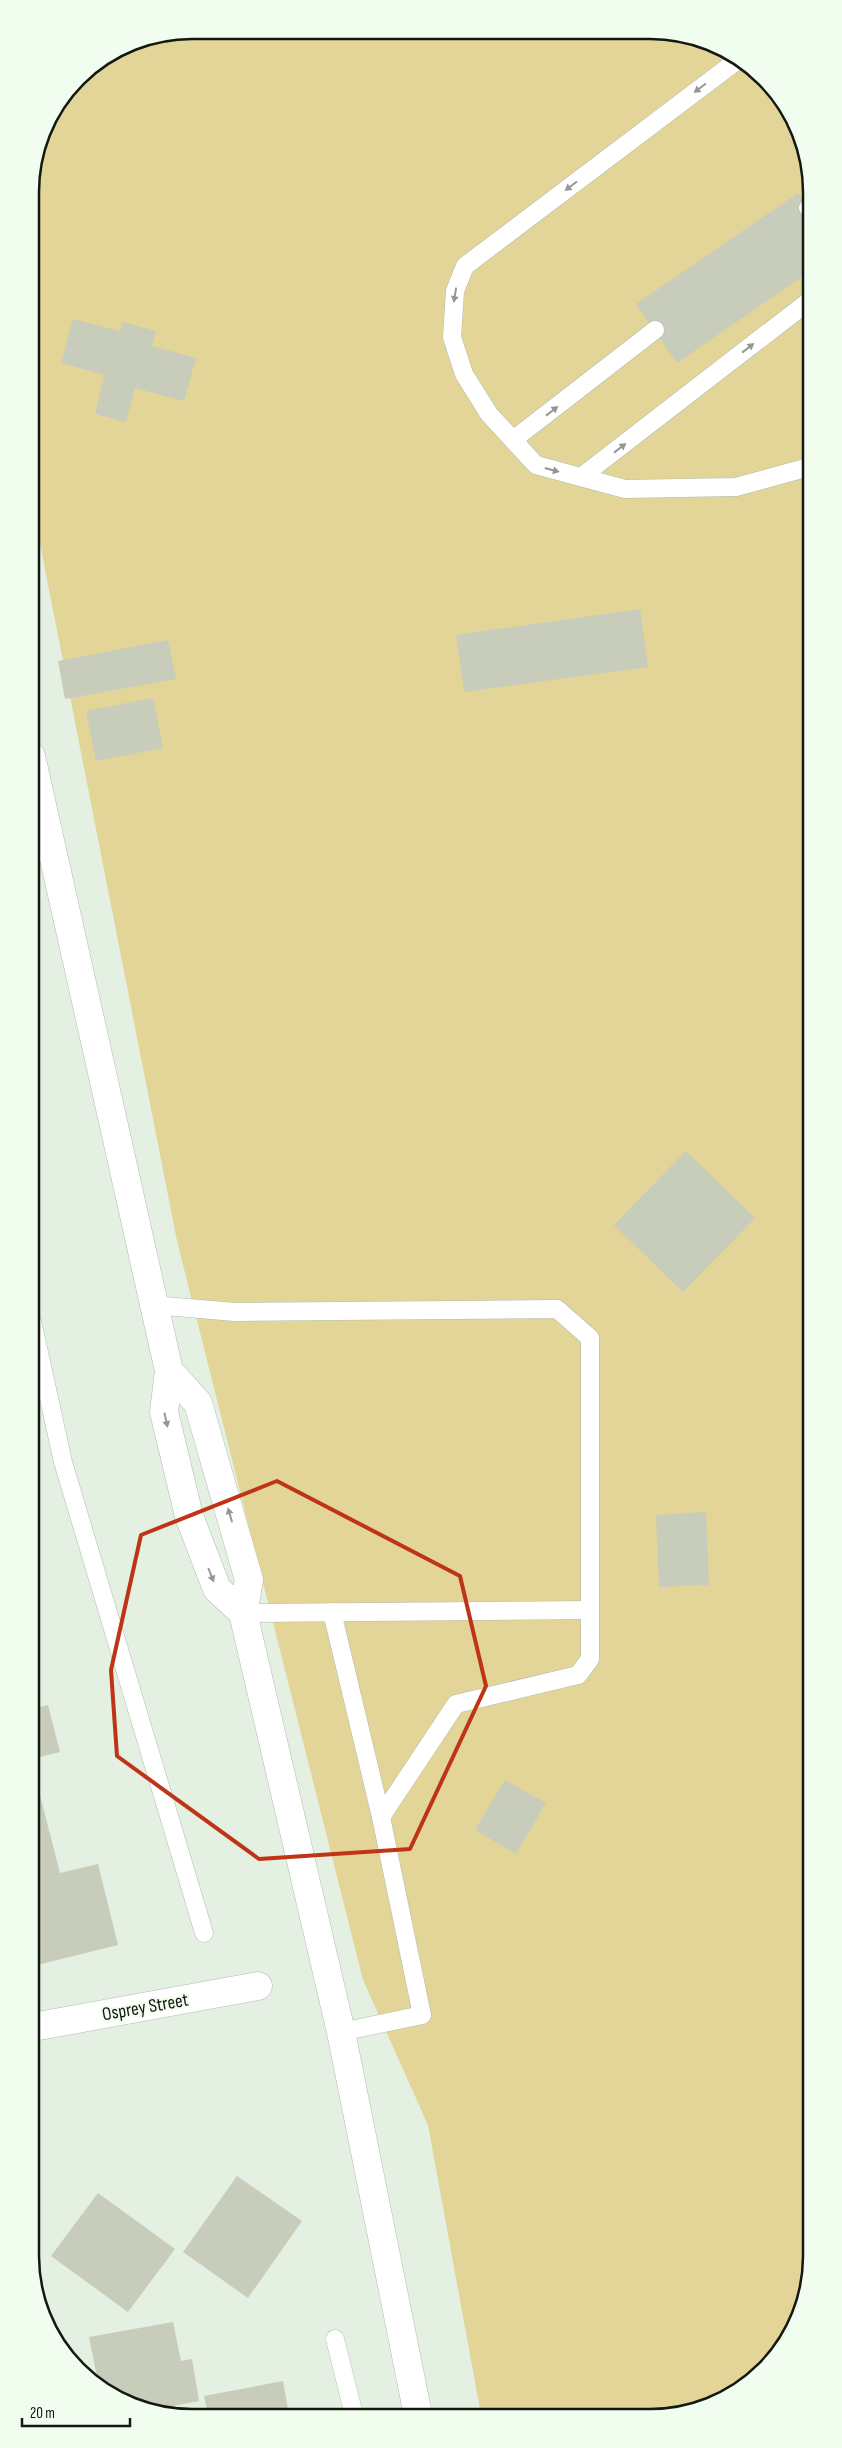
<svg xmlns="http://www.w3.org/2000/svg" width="842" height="2448" viewBox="0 0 842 2448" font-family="'Sofia Sans Condensed',sans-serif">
<rect width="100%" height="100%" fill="#e4f0e1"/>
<polygon fill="#e3d597" points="192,30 682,33 722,47 764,77 790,111 809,160 812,2267 800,2318 772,2363 731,2396 682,2415 481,2415 428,2125 363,1980 177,1241 31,498 30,181 47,120 85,70 130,42"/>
<g fill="#c8ccbb">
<polygon points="798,193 809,209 809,272 677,363 636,304"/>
<polygon points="73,319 120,331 123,322 156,331 152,346 196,358 184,401 135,388 126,422 95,414 105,375 61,363"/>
<polygon points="640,609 648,667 464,692 456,635"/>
<polygon points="168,640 176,679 65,699 58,661"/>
<polygon points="153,698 163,748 96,761 86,711"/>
<polygon points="686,1151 755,1218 683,1292 614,1225"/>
<polygon points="706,1512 709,1585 659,1587 656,1515"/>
<polygon points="48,1705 60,1752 32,1759 32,1709"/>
<polygon points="32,1764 60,1873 98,1864 118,1945 33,1966"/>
<polygon points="505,1780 546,1803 516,1854 475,1830"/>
<polygon points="237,2176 302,2221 248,2298 183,2252"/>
<polygon points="98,2193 175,2249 128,2312 51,2256"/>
<polygon points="173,2322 181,2361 192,2359 199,2401 148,2411 120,2401 88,2378 97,2377 89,2337"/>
<polygon points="283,2381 289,2415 208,2415 204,2396"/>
</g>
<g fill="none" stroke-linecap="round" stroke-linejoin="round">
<defs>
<g id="service">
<polyline points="739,59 465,266 455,291 452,337 464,374 489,414 536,465 625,489 736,487 809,467"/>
<polyline points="808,208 809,207"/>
<polyline points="513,440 655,330"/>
<polyline points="581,477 809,301"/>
<polyline points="153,1305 235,1312 557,1309 590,1338 590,1659 578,1675 456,1704 381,1817"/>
<polyline points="32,1321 63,1462 204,1933"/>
<polyline points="332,1612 381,1817 422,2015 341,2032"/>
<polyline points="243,1613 590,1610"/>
<polyline points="335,2339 354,2415"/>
</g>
<g id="minor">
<polyline points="31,756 169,1371 164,1412 189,1516 217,1589 243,1613"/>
<polyline points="169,1371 198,1403 249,1580 243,1613 341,2032 418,2415"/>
<polyline points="33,2027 258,1986"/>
</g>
</defs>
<use href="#service" stroke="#b1bcae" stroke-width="19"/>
<use href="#minor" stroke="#b1bcae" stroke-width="29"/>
<use href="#service" stroke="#fff" stroke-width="18"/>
<use href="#minor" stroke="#fff" stroke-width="28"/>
</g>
<defs><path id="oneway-solid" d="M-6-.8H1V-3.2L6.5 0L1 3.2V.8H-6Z" transform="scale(1.25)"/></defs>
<g fill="#959795">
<use href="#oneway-solid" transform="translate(700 88) rotate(143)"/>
<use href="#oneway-solid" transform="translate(571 186) rotate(143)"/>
<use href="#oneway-solid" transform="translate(455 295) rotate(99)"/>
<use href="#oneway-solid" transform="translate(748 348) rotate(-38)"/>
<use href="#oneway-solid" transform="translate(552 411) rotate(-38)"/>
<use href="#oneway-solid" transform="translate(620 448) rotate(-38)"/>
<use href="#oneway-solid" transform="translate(552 470) rotate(15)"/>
<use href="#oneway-solid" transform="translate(166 1420) rotate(78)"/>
<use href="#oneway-solid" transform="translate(230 1515) rotate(-106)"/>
<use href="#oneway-solid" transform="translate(211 1575) rotate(69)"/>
</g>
<path fill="none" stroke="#bf3417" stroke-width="4" stroke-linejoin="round" d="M 277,1481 L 460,1576 L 486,1686 L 410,1849 L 259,1859 L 117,1756 L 111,1670 L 141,1535 Z"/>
<g text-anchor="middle" stroke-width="4" stroke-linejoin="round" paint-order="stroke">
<g font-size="19" fill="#141813" stroke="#f1fdee">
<text transform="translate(145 2006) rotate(-10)" y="7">Osprey Street</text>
</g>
</g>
<path d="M0 0H842V2448H0ZM192 39H650A153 153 0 0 1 803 192V2256A153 153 0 0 1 650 2409H192A153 153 0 0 1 39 2256V192A153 153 0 0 1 192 39Z" fill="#f1fdee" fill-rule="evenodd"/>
<path fill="none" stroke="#141813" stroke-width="2.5" d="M192 39H650A153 153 0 0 1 803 192V2256A153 153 0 0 1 650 2409H192A153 153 0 0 1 39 2256V192A153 153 0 0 1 192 39Z"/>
<path d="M22 2418v8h108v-8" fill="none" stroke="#141813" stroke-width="2.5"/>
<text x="30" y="2418" font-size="15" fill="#141813" stroke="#f1fdee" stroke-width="4" paint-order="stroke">20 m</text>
</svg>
